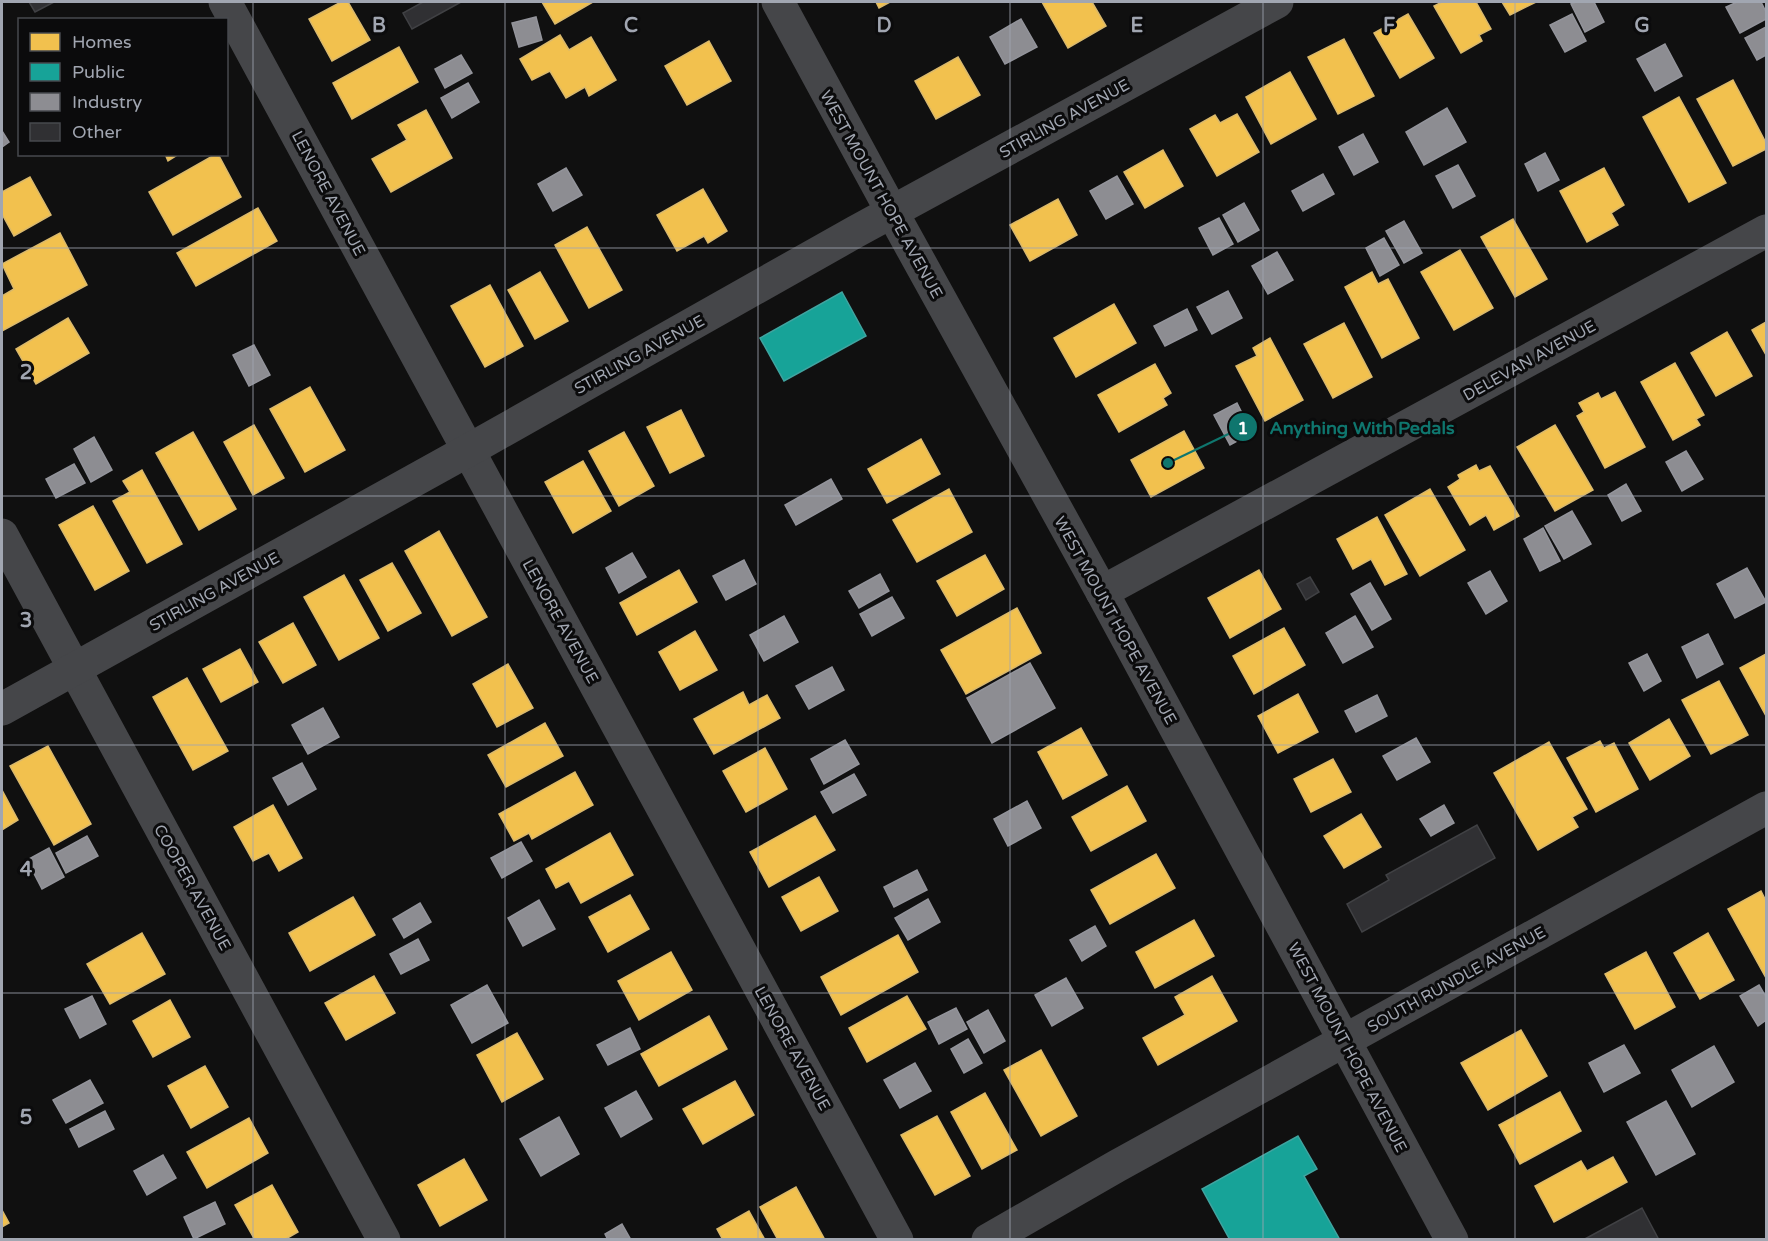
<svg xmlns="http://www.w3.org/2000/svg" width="1768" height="1241" viewBox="0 0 1768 1241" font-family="'Varela Round',sans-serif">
<rect width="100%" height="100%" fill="#101010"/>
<g fill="#f2c14e" stroke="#dab96c" stroke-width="1.5">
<polygon points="341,2 348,2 370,40 332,61 309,19"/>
<polygon points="542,2 593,2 555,24"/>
<polygon points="876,2 890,2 879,8"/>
<polygon points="1042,2 1092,2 1106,26 1068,48"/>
<polygon points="1442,2 1476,2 1491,29 1479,35 1482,41 1461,53 1434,6"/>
<polygon points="1502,2 1536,2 1510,15"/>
<polygon points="1408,14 1434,58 1400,78 1374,33"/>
<polygon points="560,35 569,50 591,37 616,80 589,96 585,87 566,98 550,71 532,80 520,59"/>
<polygon points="1344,39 1374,96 1338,114 1308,57"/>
<polygon points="709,41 731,81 687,105 665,66"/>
<polygon points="399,47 418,82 352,119 333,83"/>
<polygon points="958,57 980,95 936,119 915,81"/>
<polygon points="1290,72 1316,119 1271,144 1246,97"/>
<polygon points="1733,80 1766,143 1766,149 1733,166 1697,99"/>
<polygon points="1679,97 1726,183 1689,202 1643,117"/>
<polygon points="426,110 452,158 391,192 372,159 407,140 398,125"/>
<polygon points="1237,114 1259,152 1217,176 1190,129 1215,115 1220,123"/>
<polygon points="1163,150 1183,186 1145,208 1124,172"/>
<polygon points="165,154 179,154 168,161"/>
<polygon points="216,154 218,154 241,197 173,235 149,192"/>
<polygon points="1604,168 1624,205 1611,213 1618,225 1587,242 1560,191"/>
<polygon points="30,177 51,215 14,236 2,214 2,192"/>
<polygon points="703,189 727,231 708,243 704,236 677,251 657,215"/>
<polygon points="1058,199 1077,235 1030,261 1010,225"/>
<polygon points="258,208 277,241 196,286 177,253"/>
<polygon points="1513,219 1547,279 1515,297 1481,237"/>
<polygon points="587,227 622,290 589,308 555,245"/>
<polygon points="60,233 87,285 2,331 2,296 14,289 2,264"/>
<polygon points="1460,250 1493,308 1454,330 1421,272"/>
<polygon points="540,272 568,321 535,339 508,290"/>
<polygon points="1372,272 1378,284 1388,279 1419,338 1382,358 1345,287"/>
<polygon points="490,285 523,346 485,367 451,306"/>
<polygon points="1114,304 1136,343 1076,377 1054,338"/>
<polygon points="68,318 89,353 36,384 16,349"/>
<polygon points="1766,322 1766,355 1752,330"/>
<polygon points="1344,323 1372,377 1333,398 1304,344"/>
<polygon points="1727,332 1752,376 1716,396 1691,353"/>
<polygon points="1270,338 1303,400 1265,421 1236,366 1257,356 1253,348"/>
<polygon points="1675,363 1704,415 1696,419 1700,425 1673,440 1641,382"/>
<polygon points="1155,364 1171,393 1163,398 1167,405 1119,432 1098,395"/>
<polygon points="310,387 345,450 305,472 270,409"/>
<polygon points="1615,392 1645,447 1605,468 1577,416 1584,412 1579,403 1598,393 1601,399"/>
<polygon points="681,410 704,456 670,473 647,427"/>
<polygon points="254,425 284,478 253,495 224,442"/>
<polygon points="1555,425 1593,490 1555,511 1517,447"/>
<polygon points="1184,431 1204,468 1151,497 1131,460"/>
<polygon points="193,432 236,509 199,530 156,453"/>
<polygon points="624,432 654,486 619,506 589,451"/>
<polygon points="921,439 940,474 887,503 868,469"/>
<polygon points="583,461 611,511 573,533 545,482"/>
<polygon points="1476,465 1479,471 1490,466 1519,516 1494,530 1486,515 1470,525 1448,487 1460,479 1458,475"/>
<polygon points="142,470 182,544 147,563 113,501 130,492 123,481"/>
<polygon points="949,489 972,532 917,562 893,520"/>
<polygon points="1430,489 1465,550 1420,576 1385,515"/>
<polygon points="93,506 129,571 95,590 59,525"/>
<polygon points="1377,517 1407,574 1385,585 1371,559 1353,569 1337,539"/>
<polygon points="439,531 487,617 452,636 405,551"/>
<polygon points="985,555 1004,589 957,616 937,581"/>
<polygon points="392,563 421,613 388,631 360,580"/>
<polygon points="679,570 697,602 637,635 620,603"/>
<polygon points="1259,570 1281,609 1230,638 1208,598"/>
<polygon points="344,575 379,638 339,660 304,597"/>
<polygon points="1017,608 1041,653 966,694 941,650"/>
<polygon points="293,623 316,665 283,683 259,642"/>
<polygon points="1284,628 1305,665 1254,694 1233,656"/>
<polygon points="695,631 717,670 680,690 659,652"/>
<polygon points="240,649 258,682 221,702 203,669"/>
<polygon points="1766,654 1766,716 1740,668"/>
<polygon points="508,664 533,708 497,727 473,684"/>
<polygon points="187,678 228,751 193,770 153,697"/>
<polygon points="1719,681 1748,735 1711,754 1682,700"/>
<polygon points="743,692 749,705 767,695 780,718 714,754 694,719"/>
<polygon points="1298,694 1318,732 1278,753 1258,716"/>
<polygon points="1669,719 1690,756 1650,780 1629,743"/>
<polygon points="545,723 563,756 506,787 488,755"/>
<polygon points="1081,728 1107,775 1063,799 1038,752"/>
<polygon points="1600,741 1604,748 1614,743 1638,789 1596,812 1567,758"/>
<polygon points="1549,742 1587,809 1572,817 1578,827 1538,850 1494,773"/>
<polygon points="48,746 91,824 54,845 10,766"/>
<polygon points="765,748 787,789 746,812 723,771"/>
<polygon points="1333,759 1351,792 1311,812 1294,779"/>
<polygon points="575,772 593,805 532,839 529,833 514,841 499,814"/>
<polygon points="1127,786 1146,821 1091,851 1072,817"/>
<polygon points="2,790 18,820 2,830"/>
<polygon points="273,805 302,858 279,871 269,853 253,861 234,827"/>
<polygon points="1361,814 1381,847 1344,868 1324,836"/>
<polygon points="815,816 835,850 769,887 750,852"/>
<polygon points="610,833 633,875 581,903 569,881 556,888 546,869"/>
<polygon points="1156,854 1175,888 1110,924 1091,890"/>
<polygon points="819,877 838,911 801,931 782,897"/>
<polygon points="1761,891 1766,901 1766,978 1728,909"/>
<polygon points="630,895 649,929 608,952 589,917"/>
<polygon points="353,897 375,935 310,971 289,933"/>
<polygon points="1194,920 1214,956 1155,988 1136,952"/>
<polygon points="142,933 165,974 110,1004 87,964"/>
<polygon points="1708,933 1734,980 1700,999 1674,953"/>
<polygon points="898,935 918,972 841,1015 821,977"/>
<polygon points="671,952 692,990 639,1020 618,981"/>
<polygon points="1646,952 1675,1007 1635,1029 1605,974"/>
<polygon points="374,976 395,1013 346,1040 325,1003"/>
<polygon points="1212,976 1237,1021 1158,1065 1143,1038 1185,1015 1175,997"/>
<polygon points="907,996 926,1029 867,1062 849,1028"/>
<polygon points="170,1000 190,1037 153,1057 133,1021"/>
<polygon points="709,1016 727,1049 659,1086 641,1054"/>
<polygon points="1521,1030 1547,1076 1488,1110 1461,1063"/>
<polygon points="517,1033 543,1079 502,1102 477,1055"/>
<polygon points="1041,1050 1077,1116 1041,1136 1004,1070"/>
<polygon points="205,1066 228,1107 191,1128 168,1086"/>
<polygon points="735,1081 754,1115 703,1144 683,1109"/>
<polygon points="1560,1092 1581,1131 1520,1164 1499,1125"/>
<polygon points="985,1093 1017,1150 982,1169 951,1112"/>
<polygon points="937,1116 970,1176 935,1195 901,1135"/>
<polygon points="249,1118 268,1153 207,1188 187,1152"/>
<polygon points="1613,1157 1627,1182 1554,1222 1535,1186 1581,1161 1587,1171"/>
<polygon points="464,1159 487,1200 440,1226 418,1185"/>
<polygon points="272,1185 298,1232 284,1240 255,1240 235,1205"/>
<polygon points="796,1187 825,1240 778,1240 760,1207"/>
<polygon points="2,1210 9,1223 2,1227"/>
<polygon points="749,1211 765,1240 723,1240 717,1229"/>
</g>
<g fill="#17a398" stroke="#40a4a0" stroke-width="1.5">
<polygon points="842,292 866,336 784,381 760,338"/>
<polygon points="1298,1136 1317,1169 1304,1176 1340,1240 1230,1240 1202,1189"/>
</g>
<g fill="#8d8d92" stroke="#93949b" stroke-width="1.5">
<polygon points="1576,2 1594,2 1604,22 1585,32 1571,4"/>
<polygon points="1737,2 1761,2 1766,12 1766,19 1740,33 1726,7"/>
<polygon points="1572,14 1586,41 1565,52 1550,25"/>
<polygon points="536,17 542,40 519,47 512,23"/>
<polygon points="1021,19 1037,47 1005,64 990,37"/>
<polygon points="1766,27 1766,55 1757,60 1745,38"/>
<polygon points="1665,44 1682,76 1655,91 1637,59"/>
<polygon points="461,55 472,73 445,88 435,69"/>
<polygon points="468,83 479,102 452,118 441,98"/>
<polygon points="1447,108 1466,142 1424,165 1406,132"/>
<polygon points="2,131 9,142 2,147"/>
<polygon points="1363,134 1378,162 1354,175 1339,147"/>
<polygon points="1545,153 1559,180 1538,191 1525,164"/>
<polygon points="1458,165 1475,196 1453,208 1436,176"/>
<polygon points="566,168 582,195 553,211 538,184"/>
<polygon points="1323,174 1334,194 1303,211 1292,191"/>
<polygon points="1117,176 1133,204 1106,219 1090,191"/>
<polygon points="1244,203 1259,230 1238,242 1223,215"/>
<polygon points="1219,218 1233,244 1213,255 1199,228"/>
<polygon points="1404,221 1422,253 1404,263 1386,231"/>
<polygon points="1384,238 1399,265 1380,276 1366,248"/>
<polygon points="1277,252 1293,280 1268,294 1252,266"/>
<polygon points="1228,291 1242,318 1212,334 1197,307"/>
<polygon points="1187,309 1197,330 1165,346 1154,326"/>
<polygon points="254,345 270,375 249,386 233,355"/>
<polygon points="1237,403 1252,433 1230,445 1214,415"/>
<polygon points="94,437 112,470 91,482 74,449"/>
<polygon points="1686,451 1703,479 1682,491 1666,462"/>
<polygon points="74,464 85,483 56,498 46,479"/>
<polygon points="831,479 842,499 796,525 785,505"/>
<polygon points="1626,484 1641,511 1622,521 1608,495"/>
<polygon points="1572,511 1591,544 1564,559 1545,526"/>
<polygon points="1543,528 1560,561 1540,571 1524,539"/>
<polygon points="632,553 646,577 619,593 606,568"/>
<polygon points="744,560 756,584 726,600 713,576"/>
<polygon points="1747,568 1766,602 1735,618 1717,584"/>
<polygon points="1490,571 1507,601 1486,614 1468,583"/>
<polygon points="880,574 889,591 859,608 849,591"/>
<polygon points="1370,583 1391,619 1372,630 1351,594"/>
<polygon points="892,597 904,618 872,636 860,614"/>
<polygon points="784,616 798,642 764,661 750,635"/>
<polygon points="1355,616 1373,647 1343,663 1326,633"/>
<polygon points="1708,634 1723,664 1697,678 1682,647"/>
<polygon points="1647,654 1661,681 1644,691 1629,663"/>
<polygon points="1030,663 1055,708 992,743 967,698"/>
<polygon points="832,667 844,690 809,709 796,686"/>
<polygon points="1377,695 1387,716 1356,732 1345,711"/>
<polygon points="323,708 339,737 308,754 292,725"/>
<polygon points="1416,738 1430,762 1397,780 1383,756"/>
<polygon points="845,740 859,764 824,784 811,759"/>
<polygon points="302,763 316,789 288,805 273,778"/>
<polygon points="854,774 866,795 833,813 821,792"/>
<polygon points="1027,801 1041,828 1008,846 994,819"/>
<polygon points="1444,805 1454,823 1431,836 1420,819"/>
<polygon points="87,836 98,856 66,873 56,853"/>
<polygon points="521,842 532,861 502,878 491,858"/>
<polygon points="49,848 64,877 42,889 27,860"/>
<polygon points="917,870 927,890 894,907 884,887"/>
<polygon points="928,899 940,922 908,940 895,918"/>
<polygon points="539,900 555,929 523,946 508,918"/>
<polygon points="420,903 431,922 404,938 393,919"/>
<polygon points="1095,926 1106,946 1082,961 1070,940"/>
<polygon points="418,939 429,960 401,974 390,954"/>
<polygon points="1066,978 1083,1008 1052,1026 1035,995"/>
<polygon points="487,985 508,1023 472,1043 451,1005"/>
<polygon points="1759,985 1766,997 1766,1020 1758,1026 1740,996"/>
<polygon points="92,996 106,1024 80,1038 65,1009"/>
<polygon points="956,1008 967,1029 939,1044 928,1022"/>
<polygon points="988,1010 1005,1041 984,1053 967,1022"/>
<polygon points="630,1028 640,1049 608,1065 597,1045"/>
<polygon points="968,1039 982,1063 964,1073 951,1049"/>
<polygon points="1624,1045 1640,1073 1604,1092 1589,1063"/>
<polygon points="1714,1046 1734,1082 1692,1107 1672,1070"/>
<polygon points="915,1063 931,1091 900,1108 884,1080"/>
<polygon points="90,1080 103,1103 66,1123 53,1100"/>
<polygon points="636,1091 652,1119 621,1137 605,1108"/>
<polygon points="1666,1101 1695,1154 1656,1175 1627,1122"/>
<polygon points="105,1111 114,1129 79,1147 70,1129"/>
<polygon points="559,1117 579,1154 541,1176 520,1139"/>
<polygon points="163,1155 176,1178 147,1195 134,1171"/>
<polygon points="215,1202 225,1224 194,1239 184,1217"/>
<polygon points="622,1224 631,1240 608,1240 605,1234"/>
</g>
<g fill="#303033" stroke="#404144" stroke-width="1.5">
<polygon points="29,2 54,2 35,12"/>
<polygon points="423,2 461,2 412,29 403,13"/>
<polygon points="1310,577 1319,592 1306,600 1297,584"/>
<polygon points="1477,825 1495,858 1362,932 1347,904 1389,880 1386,875"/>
<polygon points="1642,1208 1659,1240 1583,1240"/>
</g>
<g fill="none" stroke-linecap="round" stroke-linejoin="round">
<g stroke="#454649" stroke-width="33">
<polyline points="225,2 897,1240"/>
<polyline points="778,2 892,212 1102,592 1452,1240"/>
<polyline points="2,535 384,1240"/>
<polyline points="1102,592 1766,231"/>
<polyline points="2,709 469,450 855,232 1277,2"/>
<polyline points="988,1240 1117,1166 1766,808"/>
</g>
</g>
<path fill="none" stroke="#a1a6b1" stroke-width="1.5" stroke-opacity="0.55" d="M 253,2 L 253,1240M 505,2 L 505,1240M 758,2 L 758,1240M 1010,2 L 1010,1240M 1263,2 L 1263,1240M 1515,2 L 1515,1240M 2,248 L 1766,248M 2,496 L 1766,496M 2,745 L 1766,745M 2,993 L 1766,993"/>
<g text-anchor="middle" stroke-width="6" stroke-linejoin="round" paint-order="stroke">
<g font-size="16" fill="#a1a6b1" stroke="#0b0b0c">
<text transform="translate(1064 118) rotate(-29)" y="6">STIRLING AVENUE</text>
<text transform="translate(329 193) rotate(62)" y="6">LENORE AVENUE</text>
<text transform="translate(882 194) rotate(61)" y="6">WEST MOUNT HOPE AVENUE</text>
<text transform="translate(639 354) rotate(-29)" y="6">STIRLING AVENUE</text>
<text transform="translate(1529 360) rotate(-29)" y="6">DELEVAN AVENUE</text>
<text transform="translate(214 591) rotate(-29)" y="6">STIRLING AVENUE</text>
<text transform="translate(1116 620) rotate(61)" y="6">WEST MOUNT HOPE AVENUE</text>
<text transform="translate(561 621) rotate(61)" y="6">LENORE AVENUE</text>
<text transform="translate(193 887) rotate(61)" y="6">COOPER AVENUE</text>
<text transform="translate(1456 979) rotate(-29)" y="6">SOUTH RUNDLE AVENUE</text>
<text transform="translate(1348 1047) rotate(62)" y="6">WEST MOUNT HOPE AVENUE</text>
<text transform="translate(793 1048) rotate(61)" y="6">LENORE AVENUE</text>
</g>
</g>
<g font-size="20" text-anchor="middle" font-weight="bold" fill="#a1a6b1" stroke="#0b0b0c" stroke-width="6" stroke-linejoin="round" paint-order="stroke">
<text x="379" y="32">B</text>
<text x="631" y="32">C</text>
<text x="884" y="32">D</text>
<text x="1137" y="32">E</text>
<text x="1389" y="32">F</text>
<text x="1642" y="32">G</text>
<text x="26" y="379">2</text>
<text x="26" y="627">3</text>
<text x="26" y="876">4</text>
<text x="26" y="1124">5</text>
</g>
<path fill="none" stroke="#0f766e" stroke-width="2" d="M1168 463L1243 427"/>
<g fill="#0f766e" stroke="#0b0b0c" stroke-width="2">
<circle cx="1168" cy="463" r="6"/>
<circle cx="1243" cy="427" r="15"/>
</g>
<g font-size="18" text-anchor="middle" font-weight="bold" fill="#fff">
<text x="1243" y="434">1</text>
</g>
<g font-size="18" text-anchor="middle" font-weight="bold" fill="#0f766e" stroke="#0b0b0c" stroke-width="6" stroke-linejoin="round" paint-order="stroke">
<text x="1362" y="434">Anything With Pedals</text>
</g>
<rect width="1768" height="1241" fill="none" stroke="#a1a6b1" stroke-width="6"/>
<rect x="18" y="18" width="210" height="138" fill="#0b0b0c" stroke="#47494e" stroke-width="1.5"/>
<rect x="30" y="33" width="30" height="18" fill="#f2c14e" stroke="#47494e" stroke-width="1.5"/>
<text x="72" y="48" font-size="18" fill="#a1a6b1">Homes</text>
<rect x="30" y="63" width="30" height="18" fill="#17a398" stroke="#47494e" stroke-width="1.5"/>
<text x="72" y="78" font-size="18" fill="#a1a6b1">Public</text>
<rect x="30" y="93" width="30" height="18" fill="#8d8d92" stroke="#47494e" stroke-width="1.5"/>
<text x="72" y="108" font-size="18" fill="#a1a6b1">Industry</text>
<rect x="30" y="123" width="30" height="18" fill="#303033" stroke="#47494e" stroke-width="1.5"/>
<text x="72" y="138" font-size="18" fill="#a1a6b1">Other</text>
</svg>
